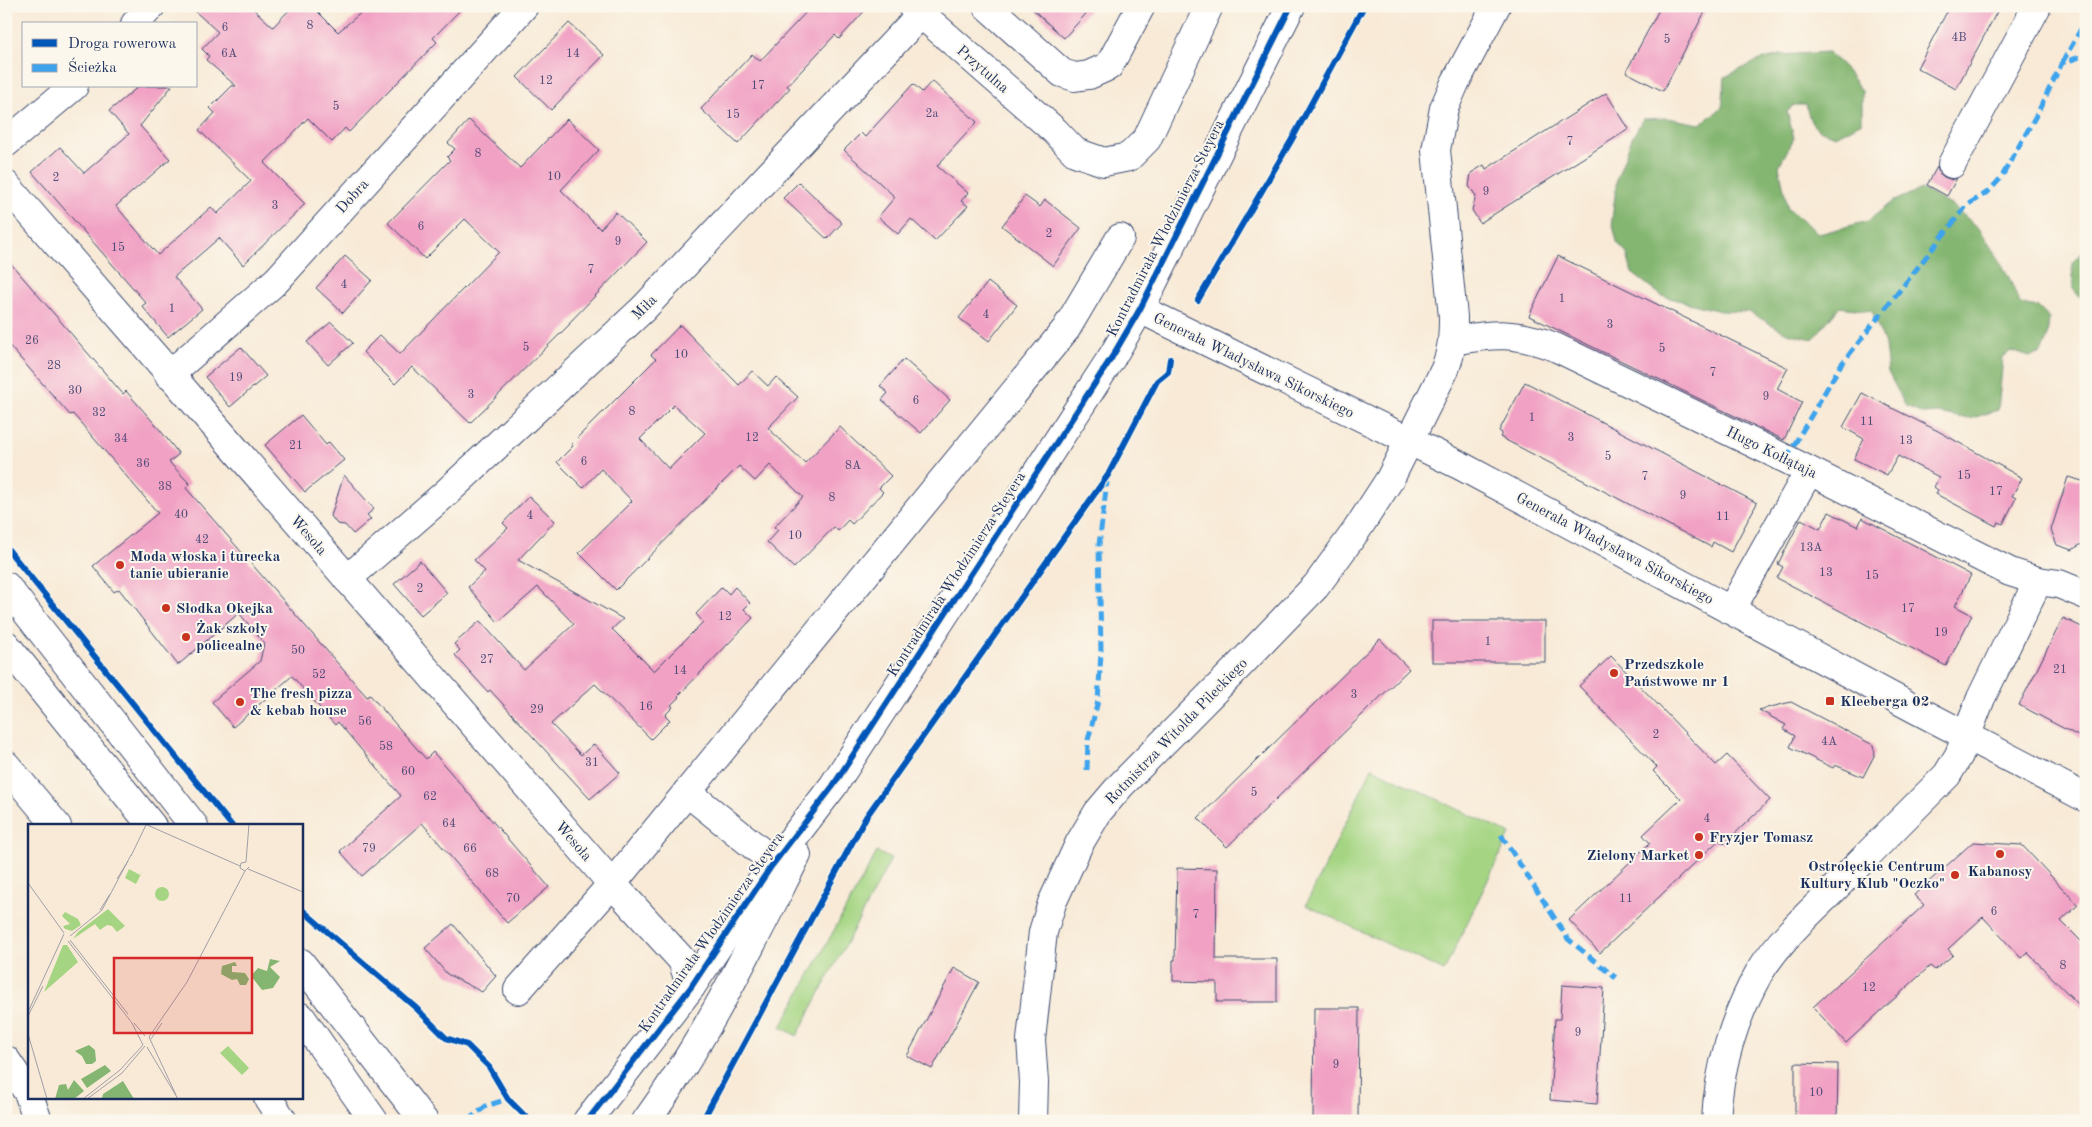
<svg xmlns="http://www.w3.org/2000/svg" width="2092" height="1127" viewBox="0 0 2092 1127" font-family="'Old Standard TT',serif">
<rect width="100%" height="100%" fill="#fbf7ec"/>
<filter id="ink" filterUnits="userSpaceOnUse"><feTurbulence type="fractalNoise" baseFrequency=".02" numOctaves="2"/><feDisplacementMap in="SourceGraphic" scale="10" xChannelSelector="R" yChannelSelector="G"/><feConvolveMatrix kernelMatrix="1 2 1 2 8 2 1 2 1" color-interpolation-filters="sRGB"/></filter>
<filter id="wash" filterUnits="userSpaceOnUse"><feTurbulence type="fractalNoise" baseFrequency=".0096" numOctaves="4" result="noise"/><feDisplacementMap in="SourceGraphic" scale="20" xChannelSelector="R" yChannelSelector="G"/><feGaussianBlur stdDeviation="1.12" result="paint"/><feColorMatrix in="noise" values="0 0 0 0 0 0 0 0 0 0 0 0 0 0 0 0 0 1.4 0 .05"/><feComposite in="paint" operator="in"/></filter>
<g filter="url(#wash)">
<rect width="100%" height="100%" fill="#f8ead7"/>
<g fill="#a5d583" stroke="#608270">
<polygon points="1372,768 1510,834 1444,971 1306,905"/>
<polygon points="877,852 891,859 797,1036 781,1027"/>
</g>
<g fill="#84b671" stroke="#507268">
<path d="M 1828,52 L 1843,66 L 1862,91 L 1862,122 L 1836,136 C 1814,129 1811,128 1806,105 L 1794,105 L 1787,112 L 1794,138 L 1779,166 L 1788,209 L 1819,234 L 1868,221 L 1892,202 L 1921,189 L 1951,205 L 1979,228 L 2008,275 L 2020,304 L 2038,307 L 2049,318 L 2047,338 L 2041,353 L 2030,357 L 2011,351 L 2003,357 L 1998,410 L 1969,419 L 1938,413 L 1922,414 L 1905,405 L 1888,372 L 1885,345 L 1872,311 L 1839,307 L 1813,339 L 1787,333 L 1749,312 L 1720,311 L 1662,296 L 1632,273 L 1627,254 L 1617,242 L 1612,220 L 1617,178 L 1632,138 L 1643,119 L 1667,118 L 1700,124 L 1722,108 L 1725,77 L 1757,61 L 1780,55 Z"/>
<polygon points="2086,248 2086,305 2073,289 2072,263"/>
</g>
<g id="blocks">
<g fill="#f1a2c4" fill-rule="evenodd">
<polygon points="189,6 250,6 273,27 293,6 312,6 338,32 369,6 464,6 433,38 437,42 349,132 345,128 332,142 308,118 264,163 305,204 243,265 219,238 174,277 202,309 168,337 142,306 146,303 32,172 60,147 84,173 129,134 109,111 139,86 172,86 140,126 170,159 116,206 158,255 211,207 217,214 251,181 199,130 215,113 210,108 232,86 236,86 206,60 209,56 202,49 218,32"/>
<polygon points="812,6 869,6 839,39 835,35 787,86 790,88 738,144 701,109 752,54 760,61"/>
<polygon points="1029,6 1093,6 1064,38"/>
<polygon points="1661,6 1708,6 1663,91 1626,72"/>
<polygon points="1950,6 2000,6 1956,89 1917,68"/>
<polygon points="569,23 604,55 551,110 517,77"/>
<polygon points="932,81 977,122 937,166 968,193 961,201 968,206 935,241 911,219 898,234 878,217 895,197 844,150 861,133 865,137 913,84 922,92"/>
<polygon points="1606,93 1629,129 1480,223 1472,210 1476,196 1469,186 1471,173 1484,165 1486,169"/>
<polygon points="567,119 599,150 561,190 600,229 616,212 647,242 569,323 570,324 470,423 412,367 395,384 363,352 380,335 400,354 499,252 465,219 425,259 388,223 450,160 447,157 455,149 448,143 469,120 520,168"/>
<polygon points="1937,167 1939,173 1944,177 1952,180 1957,178 1947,196 1927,185"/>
<polygon points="799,182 842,223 827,239 783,198"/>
<polygon points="1025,196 1040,207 1045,200 1081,228 1053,266 1002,226"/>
<polygon points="345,256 372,280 343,313 316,288"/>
<polygon points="1558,256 1788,368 1777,389 1802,402 1784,440 1529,316"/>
<polygon points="6,258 123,394 126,391 160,430 179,454 169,462 190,484 186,488 346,673 367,697 370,695 426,759 433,752 549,887 507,923 422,823 362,876 340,851 401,796 359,747 338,722 335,725 292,676 233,727 212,702 260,661 264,643 239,613 178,665 119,589 114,592 93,566 158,513 73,414 70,415 6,342"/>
<polygon points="988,282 1017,305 989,341 959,318"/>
<polygon points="331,322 353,343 328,365 307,342"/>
<path d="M 680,325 L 739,385 L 752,371 L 768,386 L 776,377 L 798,397 L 768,428 L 805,463 L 840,427 L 891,476 L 879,488 L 883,492 L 852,524 L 848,520 L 838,531 L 834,527 L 794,568 L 767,542 L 778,530 L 774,527 L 803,497 L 770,465 L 755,481 L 739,466 L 616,590 L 579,553 L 632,501 L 601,469 L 583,488 L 557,462 L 573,446 L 571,444 L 656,359 L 651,355 ZM 674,405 L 705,433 L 669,469 L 640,439 Z"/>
<polygon points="241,347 266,376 230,407 205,377"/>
<polygon points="904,359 950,400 921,433 882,400 888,393 880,386"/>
<polygon points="1525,382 1757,503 1731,552 1713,542 1711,547 1500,437 1502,433 1499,431"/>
<polygon points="1862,393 1938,431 2022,478 2012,496 2016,498 2003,524 1998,522 1996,526 1936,494 1938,490 1934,487 1939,477 1898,456 1887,475 1854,459 1864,439 1843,427"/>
<polygon points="301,415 326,445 329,442 344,460 305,492 265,445"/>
<polygon points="344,475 374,509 367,515 371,519 353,534 345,525 337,524 331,516"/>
<polygon points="2068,477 2086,482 2086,541 2072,550 2057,545 2051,530"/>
<polygon points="529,496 555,521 518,560 623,619 612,629 654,671 703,622 696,614 722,587 729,594 735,587 750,603 744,609 753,618 678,696 679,697 671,705 673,707 665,715 670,720 651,739 595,684 551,724 581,755 594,744 620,773 590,799 490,690 488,692 455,655 460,650 454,644 480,621 524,670 574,624 538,587 498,622 468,587 485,571 474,560 508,528 503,523"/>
<polygon points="1829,512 1858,527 1862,518 1971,575 1955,606 1972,615 1946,666 1777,578 1783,567 1778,564 1801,519 1820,529"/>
<polygon points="420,561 447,593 421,615 394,584"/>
<polygon points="2063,618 2086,629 2086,740 2019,705"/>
<rect x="1432" y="621" width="113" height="41"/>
<polygon points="1380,639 1409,669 1227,847 1198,818"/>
<polygon points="1611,656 1716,765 1727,755 1770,800 1724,844 1719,840 1600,953 1569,920 1650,843 1643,835 1681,799 1653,771 1657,767 1579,686"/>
<polygon points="1791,702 1873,745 1875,754 1863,777 1835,765 1833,768 1790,747 1795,736 1783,729 1786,725 1759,710"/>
<polygon points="1973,842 2022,845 2078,905 2061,921 2086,946 2086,1012 2027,952 2021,958 1983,917 1948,949 1953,955 1935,970 1930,966 1846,1043 1813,1007 1924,905 1914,895"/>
<polygon points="1177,868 1217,869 1216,959 1277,959 1277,1002 1217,1002 1217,982 1173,981 1173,960 1175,960"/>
<polygon points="453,924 496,976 482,992 447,974 425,948"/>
<polygon points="954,968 979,982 932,1069 907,1056"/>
<polygon points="1562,985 1604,988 1597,1104 1550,1100 1555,1019 1560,1019"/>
<polygon points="1314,1008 1359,1008 1358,1121 1313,1121"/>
<polygon points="1795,1063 1838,1064 1837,1121 1795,1121"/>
</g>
</g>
</g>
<g filter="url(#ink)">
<use href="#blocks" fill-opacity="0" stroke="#3c4b70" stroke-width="1"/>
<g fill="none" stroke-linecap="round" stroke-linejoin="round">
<defs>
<g id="minor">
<polyline points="912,6 1055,131 1075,152 1104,162 1129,157 1147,139 1209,6"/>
<polyline points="987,6 1062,73 1075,77 1089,75 1109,66 1141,6"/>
<polyline points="135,24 151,6"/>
<polyline points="6,143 74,86"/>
<polyline points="1952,164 2037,6"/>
<polyline points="6,185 606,877 682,960 691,987"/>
<polyline points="1140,309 1461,466 1917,710 2086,798"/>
<path d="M 1453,341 C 1496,333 1515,332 1555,347 L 1786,459 L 2010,572 L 2038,581 L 2059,584 L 2086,595"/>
<polyline points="169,375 277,280 524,6"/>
<polyline points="347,579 446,493 643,309 921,14"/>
<polyline points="6,586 194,826"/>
<polyline points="1731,610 1809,471"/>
<polyline points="6,645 152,826"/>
<polyline points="6,765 57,826"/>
<polyline points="687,792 764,854 770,868 773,885"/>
<polyline points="301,963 424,1121"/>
<polyline points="518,990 612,884 1066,329 1120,238"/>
<polyline points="301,1017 374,1121"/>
<polyline points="6,1060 29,1094"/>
<polyline points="30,1098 38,1121"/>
<polyline points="268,1098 283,1121"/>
<polyline points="587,1121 691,987 770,868 833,786 1112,357 1140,309 1291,6"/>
<path d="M 646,1121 C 706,1039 751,945 797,855"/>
<path d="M 1033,1121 L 1034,1082 L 1031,1040 L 1043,932 L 1052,903 L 1079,844 L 1098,812 L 1121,785 L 1235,670 L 1316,586 L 1356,531 L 1390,479 L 1445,369 C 1452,351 1453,337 1453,317 L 1436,150 L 1444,108 L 1455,83 L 1496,6"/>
<path d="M 1716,1121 C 1718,1070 1734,1017 1759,973 C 1778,942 1806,916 1832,891 C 1870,852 1908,814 1947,775 L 1959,755 L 1981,698 L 2038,581"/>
</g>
</defs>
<use href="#minor" stroke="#3c4b70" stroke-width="30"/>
<use href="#minor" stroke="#fff" stroke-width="28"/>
<g stroke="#3da3ed" stroke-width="5" stroke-dasharray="10 5" stroke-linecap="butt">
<polyline points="2062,63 2086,20"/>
<polyline points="1786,459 1840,366 1967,205 1988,192 2001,178 2038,112 2062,63 2086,55"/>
<polyline points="1087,770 1088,740 1098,701 1101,653 1099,545 1107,482"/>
<polyline points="1501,835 1568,939 1616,978"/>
<polyline points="467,1121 486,1106 508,1099"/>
</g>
<defs>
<g id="cycleway">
<polyline points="1198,300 1291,141 1364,6"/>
<polyline points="6,547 232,826"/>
<polyline points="301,909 416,1008 446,1038 467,1045 489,1067 508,1099 530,1121"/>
<polyline points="587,1121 691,987 770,868 833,786 1112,357 1140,309 1291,6"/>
<polyline points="701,1121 706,1114 866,817 1108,475 1157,381 1168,372 1170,359"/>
</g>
</defs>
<use href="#cycleway" stroke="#fbf7ec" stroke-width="9"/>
<use href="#cycleway" stroke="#0057b8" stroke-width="6"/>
</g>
</g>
<g fill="#c8321e" stroke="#fbf7ec" stroke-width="2">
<circle cx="120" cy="565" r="5"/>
<circle cx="166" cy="608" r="5"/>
<circle cx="186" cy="637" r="5"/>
<circle cx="1614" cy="673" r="5"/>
<rect x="1825" y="696" width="10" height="10" rx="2.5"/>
<circle cx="240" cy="702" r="5"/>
<circle cx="1699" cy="837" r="5"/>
<circle cx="2000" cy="854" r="5"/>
<circle cx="1699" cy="855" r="5"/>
<circle cx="1955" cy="875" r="5"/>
</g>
<g text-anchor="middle" stroke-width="4" stroke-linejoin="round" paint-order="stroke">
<g font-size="12" fill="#504c78">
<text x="310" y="29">8</text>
<text x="225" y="31">6</text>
<text x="1959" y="41">4B</text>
<text x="1667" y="43">5</text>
<text x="229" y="57">6A</text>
<text x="573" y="57">14</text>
<text x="546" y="84">12</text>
<text x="758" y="89">17</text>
<text x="336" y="110">5</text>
<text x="932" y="117">2a</text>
<text x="733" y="118">15</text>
<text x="1570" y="145">7</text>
<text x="478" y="157">8</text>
<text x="554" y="180">10</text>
<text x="56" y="181">2</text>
<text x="1486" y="195">9</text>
<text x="275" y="209">3</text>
<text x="421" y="230">6</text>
<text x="1049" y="237">2</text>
<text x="618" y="245">9</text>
<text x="118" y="251">15</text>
<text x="591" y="273">7</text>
<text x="344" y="288">4</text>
<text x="1562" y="302">1</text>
<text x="172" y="312">1</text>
<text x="986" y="318">4</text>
<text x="1610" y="328">3</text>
<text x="32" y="344">26</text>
<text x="526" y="351">5</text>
<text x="1662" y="352">5</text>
<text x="681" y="358">10</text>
<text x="54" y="369">28</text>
<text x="1713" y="376">7</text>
<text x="236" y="381">19</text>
<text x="75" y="394">30</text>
<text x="471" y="398">3</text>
<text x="1766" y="400">9</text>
<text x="916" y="404">6</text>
<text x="632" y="415">8</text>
<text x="99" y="416">32</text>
<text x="1532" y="421">1</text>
<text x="1867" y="425">11</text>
<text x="752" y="441">12</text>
<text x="1571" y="441">3</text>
<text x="121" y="442">34</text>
<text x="1906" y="444">13</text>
<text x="296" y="449">21</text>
<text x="1608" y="460">5</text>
<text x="584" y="465">6</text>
<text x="143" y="467">36</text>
<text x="853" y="469">8A</text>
<text x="1964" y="479">15</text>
<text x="1645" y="480">7</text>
<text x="165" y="490">38</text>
<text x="1996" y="495">17</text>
<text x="1683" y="499">9</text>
<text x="832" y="501">8</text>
<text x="181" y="518">40</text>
<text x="530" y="519">4</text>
<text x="1723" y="520">11</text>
<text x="795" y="539">10</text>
<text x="202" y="543">42</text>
<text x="1811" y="551">13A</text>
<text x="1826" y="576">13</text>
<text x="1872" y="579">15</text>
<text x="420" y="592">2</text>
<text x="1908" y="612">17</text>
<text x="725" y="620">12</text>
<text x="1941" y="636">19</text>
<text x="1488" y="645">1</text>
<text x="298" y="654">50</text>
<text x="487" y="663">27</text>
<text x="2060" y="673">21</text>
<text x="680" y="674">14</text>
<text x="319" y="678">52</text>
<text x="1354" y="698">3</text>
<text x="646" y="710">16</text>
<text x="537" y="713">29</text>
<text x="365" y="725">56</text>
<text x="1656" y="738">2</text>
<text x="1829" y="745">4A</text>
<text x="386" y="750">58</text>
<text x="592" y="766">31</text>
<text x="408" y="775">60</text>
<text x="1254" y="796">5</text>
<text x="430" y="800">62</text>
<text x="1707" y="822">4</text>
<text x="449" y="827">64</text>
<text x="369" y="852">79</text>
<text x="470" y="852">66</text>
<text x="492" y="877">68</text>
<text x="513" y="902">70</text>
<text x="1626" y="902">11</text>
<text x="1994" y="915">6</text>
<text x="1196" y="918">7</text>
<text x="2063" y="969">8</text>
<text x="1869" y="991">12</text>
<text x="1578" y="1036">9</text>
<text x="1336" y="1068">9</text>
<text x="1816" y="1096">10</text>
</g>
<g font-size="15" fill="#1b2f5e" stroke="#fbf7ec">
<text transform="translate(983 69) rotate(41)" y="5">Przytulna</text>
<text transform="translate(352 196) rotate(-48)" y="5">Dobra</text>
<text transform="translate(1165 228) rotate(-63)" y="5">Kontradmirała Włodzimierza Steyera</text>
<text transform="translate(644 307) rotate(-45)" y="5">Miła</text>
<text transform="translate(1254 365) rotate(26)" y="5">Generała Władysława Sikorskiego</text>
<text transform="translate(1772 452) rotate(26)" y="5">Hugo Kołłątaja</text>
<text transform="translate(309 535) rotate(49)" y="5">Wesoła</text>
<text transform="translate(1615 548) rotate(28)" y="5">Generała Władysława Sikorskiego</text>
<text transform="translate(956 574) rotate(-57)" y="5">Kontradmirała Włodzimierza Steyera</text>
<text transform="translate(1176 731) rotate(-46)" y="5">Rotmistrza Witolda Pileckiego</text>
<text transform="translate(574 841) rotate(49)" y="5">Wesoła</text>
<text transform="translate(711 932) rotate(-55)" y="5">Kontradmirała Włodzimierza Steyera</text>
</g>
<g font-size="15" font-weight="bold" fill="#1b2f5e" stroke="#fbf7ec" text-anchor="start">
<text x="130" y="561">Moda włoska i turecka<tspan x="130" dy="17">tanie ubieranie</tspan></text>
<text x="176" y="613">Słodka Okejka</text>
<text x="196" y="633">Żak szkoły<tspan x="196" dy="17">policealne</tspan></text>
<text x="1624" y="669">Przedszkole<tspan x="1624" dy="17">Państwowe nr 1</tspan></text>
<text x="250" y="698">The fresh pizza<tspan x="250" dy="17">&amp; kebab house</tspan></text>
<text x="1840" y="706">Kleeberga 02</text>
<text x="1709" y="842">Fryzjer Tomasz</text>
<text x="1689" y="860" text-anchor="end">Zielony Market</text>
<text x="1945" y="871" text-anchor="end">Ostrołęckie Centrum<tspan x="1945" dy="17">Kultury Klub "Oczko"</tspan></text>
<text x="2000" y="876" text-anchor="middle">Kabanosy</text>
</g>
</g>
<g transform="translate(28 824)">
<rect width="275" height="275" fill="#f8ead7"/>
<path d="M 101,45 L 112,51 L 114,48 L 108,60 L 97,54 ZM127 70a7 7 0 1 1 14 0a7 7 0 1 1-14 0ZM 80,85 L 97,102 L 89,108 L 84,102 L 79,101 L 72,106 L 67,100 L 45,115 L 50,108 ZM 37,88 L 50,95 L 53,101 L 44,107 L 37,105 L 35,102 L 42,100 L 34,92 ZM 35,121 L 39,121 L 50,138 L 16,168 ZM 200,222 L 221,244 L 214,251 L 192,229 Z" fill="#a5d583"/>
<path d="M 242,135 L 252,137 L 242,143 L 252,153 L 245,164 L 234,166 L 223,152 L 230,144 L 239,147 ZM 207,138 L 209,142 L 204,142 L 204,148 L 217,149 L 221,155 L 218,161 L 212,161 L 209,155 L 204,156 L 193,150 L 194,142 ZM 61,221 L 67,226 L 68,237 L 64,240 L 58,240 L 54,232 L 47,227 ZM 77,241 L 83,247 L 59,264 L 53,255 ZM 46,256 L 56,267 L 46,275 L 27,275 L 31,261 L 38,260 L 40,266 ZM 95,257 L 106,275 L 74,274 L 75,270 Z" fill="#84b671"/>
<path fill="none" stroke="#a09fa7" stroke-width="1" d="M 117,0 L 212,42M 103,32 L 118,1M 218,38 L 221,0M 218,38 L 213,39 L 212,44 L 217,47 L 221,43M 220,45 L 275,68M 89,55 L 100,37M 0,59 L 36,109M 72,86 L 82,70M 42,112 L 74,86 L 103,31M 42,116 L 100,190M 40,117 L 104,199 L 115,221M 0,188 L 36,110M 0,192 L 15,162M 106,199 L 117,212M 0,210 L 19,275M 121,213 L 159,158 L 217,47M 121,213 L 148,271M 123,215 L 134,199M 119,223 L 150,275M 55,275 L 92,246 L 115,221M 59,275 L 94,249 L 117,222"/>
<path fill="#d62828" fill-opacity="0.15" stroke="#d62828" stroke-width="2.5" d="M 86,134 L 224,134 L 224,209 L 86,209 Z"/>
<rect width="275" height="275" fill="none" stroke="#1b2f5e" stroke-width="2.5"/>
</g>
<rect width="2092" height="1127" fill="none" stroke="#fbf7ec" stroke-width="25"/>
<rect x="22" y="22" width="175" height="65" fill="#fbf7ec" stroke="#a1a7b3"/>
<rect x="32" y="39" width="25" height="8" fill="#0057b8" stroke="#a1a7b3"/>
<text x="68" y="48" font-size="15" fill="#1b2f5e">Droga rowerowa</text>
<rect x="32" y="64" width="25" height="8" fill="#3da3ed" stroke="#a1a7b3"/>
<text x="68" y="72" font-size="15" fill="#1b2f5e">Ścieżka</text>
</svg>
